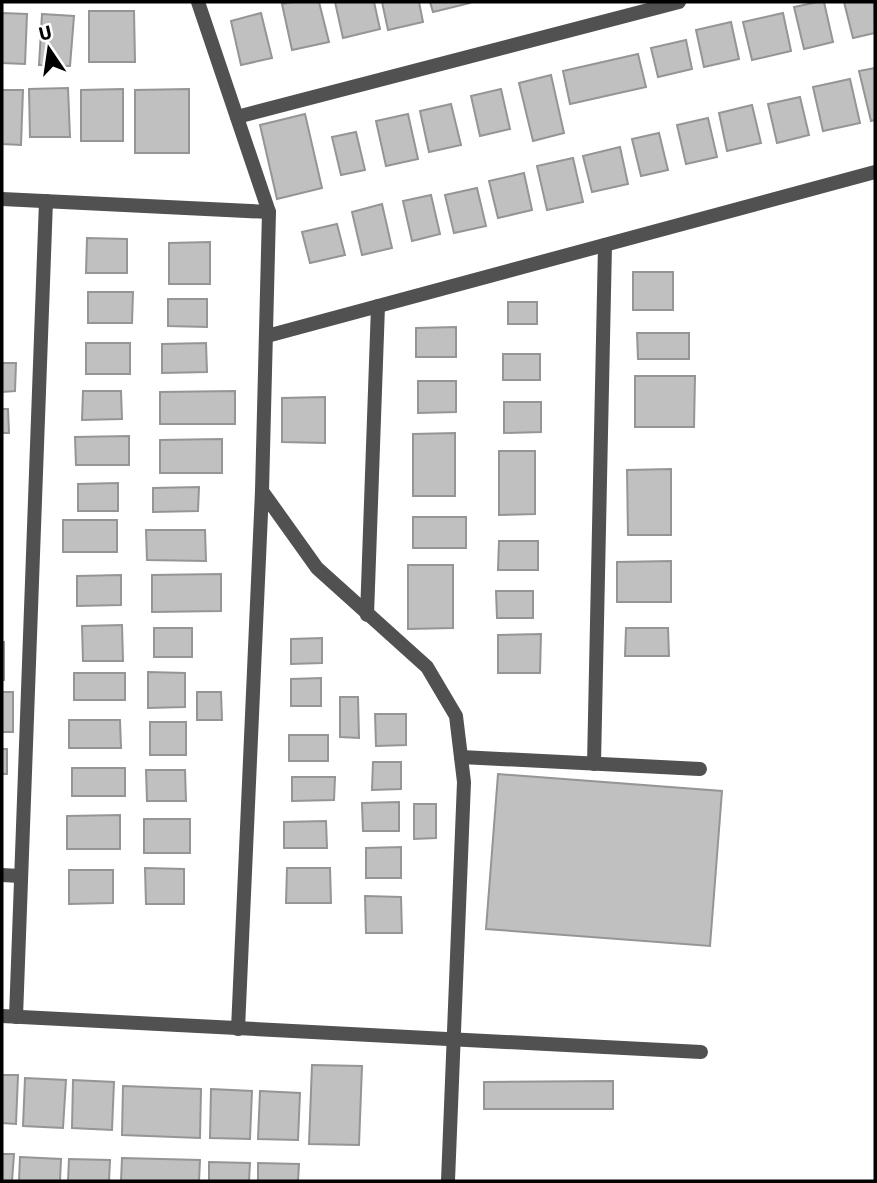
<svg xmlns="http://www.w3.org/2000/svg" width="877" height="1183" viewBox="0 0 877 1183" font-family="Signika,sans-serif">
<rect width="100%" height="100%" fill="#fff"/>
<g fill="#c0c0c0" stroke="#959595" stroke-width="2">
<polygon points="293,2 319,2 329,42 292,50 282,4"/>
<polygon points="335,2 374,2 380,29 343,38"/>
<polygon points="382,2 419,2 423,22 388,30"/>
<polygon points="430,2 470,2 470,3 433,12"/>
<polygon points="818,2 824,2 833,42 804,49 794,7"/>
<polygon points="844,2 874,2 875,33 853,38"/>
<polygon points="89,11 134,11 135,62 89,62"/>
<polygon points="2,13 27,14 25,64 2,63"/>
<polygon points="261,13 272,58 241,65 231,21"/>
<polygon points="783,13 791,51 752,60 743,22"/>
<polygon points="42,14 74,16 70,66 39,65"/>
<polygon points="731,22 739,59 704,67 696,30"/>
<polygon points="686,40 692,69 658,77 651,48"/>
<polygon points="638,54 646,87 570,104 563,71"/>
<polygon points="875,68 875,120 871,121 859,71"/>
<polygon points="551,75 564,133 533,141 519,83"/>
<polygon points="850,79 860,123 823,131 813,87"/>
<polygon points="68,88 70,137 30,137 29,89"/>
<polygon points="123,89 123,141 81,141 81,90"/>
<polygon points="189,89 189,153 135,153 135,90"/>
<polygon points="501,89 510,129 480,136 471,96"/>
<polygon points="2,90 23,90 21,145 2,144"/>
<polygon points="800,97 809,135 777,143 768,104"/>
<polygon points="451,104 461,145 429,152 420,111"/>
<polygon points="752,105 761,143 727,151 719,113"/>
<polygon points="305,114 322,188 277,199 260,125"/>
<polygon points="408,114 418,159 386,166 376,121"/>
<polygon points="708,118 717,157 686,164 677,125"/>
<polygon points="356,132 365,170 341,175 332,137"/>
<polygon points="659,133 668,170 641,176 632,139"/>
<polygon points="620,147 628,184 592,192 583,156"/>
<polygon points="573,158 583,202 547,210 537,166"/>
<polygon points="524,173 532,210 498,218 489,181"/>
<polygon points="477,188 486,226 454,233 445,195"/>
<polygon points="431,195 440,234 412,241 403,201"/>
<polygon points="382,204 392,248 362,255 352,212"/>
<polygon points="337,224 345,255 310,263 302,232"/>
<polygon points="87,238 127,239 127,273 86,273"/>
<polygon points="210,242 210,284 169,284 169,243"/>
<rect x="633" y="272" width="40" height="38"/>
<polygon points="88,292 133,292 132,323 88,323"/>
<polygon points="168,299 207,299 207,327 168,326"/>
<rect x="508" y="302" width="29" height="22"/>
<polygon points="456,327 456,357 416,357 416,328"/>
<polygon points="637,333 689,333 689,359 638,359"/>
<rect x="86" y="343" width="44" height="31"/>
<polygon points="206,343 207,372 162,373 162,344"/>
<rect x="503" y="354" width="37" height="26"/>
<polygon points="2,363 16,363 15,391 2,392"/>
<polygon points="635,376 695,376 694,427 635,427"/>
<polygon points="418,381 456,381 456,412 418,413"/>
<polygon points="83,391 121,391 122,419 82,420"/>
<polygon points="235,391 235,424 160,424 160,392"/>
<polygon points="325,397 325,443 282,442 282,398"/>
<polygon points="504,402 541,402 541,432 504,433"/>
<polygon points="2,409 8,409 9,433 2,433"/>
<polygon points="455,433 455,496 413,496 413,434"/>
<polygon points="129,436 129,465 76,465 75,437"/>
<polygon points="222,439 222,473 160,473 160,440"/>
<polygon points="499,451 535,451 535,514 499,515"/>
<polygon points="671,469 671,535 628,535 627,470"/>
<polygon points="118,483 118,511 78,511 78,484"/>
<polygon points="199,487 198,511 153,512 153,488"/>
<rect x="413" y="517" width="53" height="31"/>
<rect x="63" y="520" width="54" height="32"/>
<polygon points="146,530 205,530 206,561 147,560"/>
<polygon points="499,541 538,541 538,570 498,570"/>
<polygon points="671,561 671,602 617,602 617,562"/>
<polygon points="408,565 453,565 453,628 408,629"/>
<polygon points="221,574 221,611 152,612 152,575"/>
<polygon points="121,575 121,605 77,606 77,576"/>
<polygon points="496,591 533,591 533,618 497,618"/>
<polygon points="122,625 123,661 83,661 82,626"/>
<rect x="154" y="628" width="38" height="29"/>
<polygon points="626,628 668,628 669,656 625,656"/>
<polygon points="541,634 540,673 498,673 498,635"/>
<polygon points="322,638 322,663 291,664 291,639"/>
<rect x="2" y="642" width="2" height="38"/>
<polygon points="148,672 185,673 185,707 148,708"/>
<rect x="74" y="673" width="51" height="27"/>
<polygon points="321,678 321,706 291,706 291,679"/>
<rect x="2" y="692" width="11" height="40"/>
<polygon points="197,692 221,692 222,720 197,720"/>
<polygon points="340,697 358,697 359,738 340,737"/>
<polygon points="375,714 406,714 406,745 376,746"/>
<polygon points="69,720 120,720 121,748 69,748"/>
<rect x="150" y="722" width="36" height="33"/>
<rect x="289" y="735" width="39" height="26"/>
<rect x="2" y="749" width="5" height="25"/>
<polygon points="373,762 401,762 401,789 372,790"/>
<rect x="72" y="768" width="53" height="28"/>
<polygon points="146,770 185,770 186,801 147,801"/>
<polygon points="498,774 722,791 710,946 486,929"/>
<polygon points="292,777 335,777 334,800 292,801"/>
<polygon points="399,802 399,831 363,831 362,803"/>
<polygon points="414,804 436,804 436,838 414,839"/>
<polygon points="120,815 120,849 67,849 67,816"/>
<rect x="144" y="819" width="46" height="34"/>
<polygon points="326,821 327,848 284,848 284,822"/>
<polygon points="401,847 401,878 366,878 366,848"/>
<polygon points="145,868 184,869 184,904 146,904"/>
<polygon points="287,868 330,868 331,903 286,903"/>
<polygon points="69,870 113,870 113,903 69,904"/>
<polygon points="365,896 401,897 402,933 366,933"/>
<polygon points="312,1065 362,1066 359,1145 309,1144"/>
<polygon points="2,1075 18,1075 16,1124 2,1123"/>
<polygon points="25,1078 66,1080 63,1128 23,1126"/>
<polygon points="73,1080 114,1082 112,1130 72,1128"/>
<polygon points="613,1081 613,1109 484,1109 484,1082"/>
<polygon points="123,1086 201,1089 200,1138 122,1135"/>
<polygon points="211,1089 252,1091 250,1139 210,1138"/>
<polygon points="260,1091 300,1093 298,1140 258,1139"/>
<polygon points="2,1154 14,1154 12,1181 2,1181"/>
<polygon points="20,1157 61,1159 60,1181 19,1181"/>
<polygon points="122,1158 200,1160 199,1181 121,1181"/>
<polygon points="69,1159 110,1160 109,1181 68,1181"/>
<polygon points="209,1162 250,1163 249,1181 209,1181"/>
<polygon points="258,1163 299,1164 298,1181 258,1181"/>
</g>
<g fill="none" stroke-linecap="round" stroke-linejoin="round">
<g stroke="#515151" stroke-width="14">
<polyline points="198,2 269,212 262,491 317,568 427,667 456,716 464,782 448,1181"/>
<polyline points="237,117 679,2"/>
<polyline points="2,199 269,212"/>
<polyline points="267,336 875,172"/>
<polyline points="367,615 378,306"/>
<polyline points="461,757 700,769"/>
<polyline points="594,764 605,245"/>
<polyline points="2,875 20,876"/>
<polyline points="2,1016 701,1052"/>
<polyline points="16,1017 46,201"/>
<polyline points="238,1029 262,491"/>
</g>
</g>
<rect width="877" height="1183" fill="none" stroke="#000000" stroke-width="7"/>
<g transform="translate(49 49) rotate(347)" stroke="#ffffff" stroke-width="5" paint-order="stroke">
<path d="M0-5L12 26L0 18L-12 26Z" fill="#000000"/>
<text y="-10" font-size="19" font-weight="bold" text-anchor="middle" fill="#000000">U</text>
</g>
</svg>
